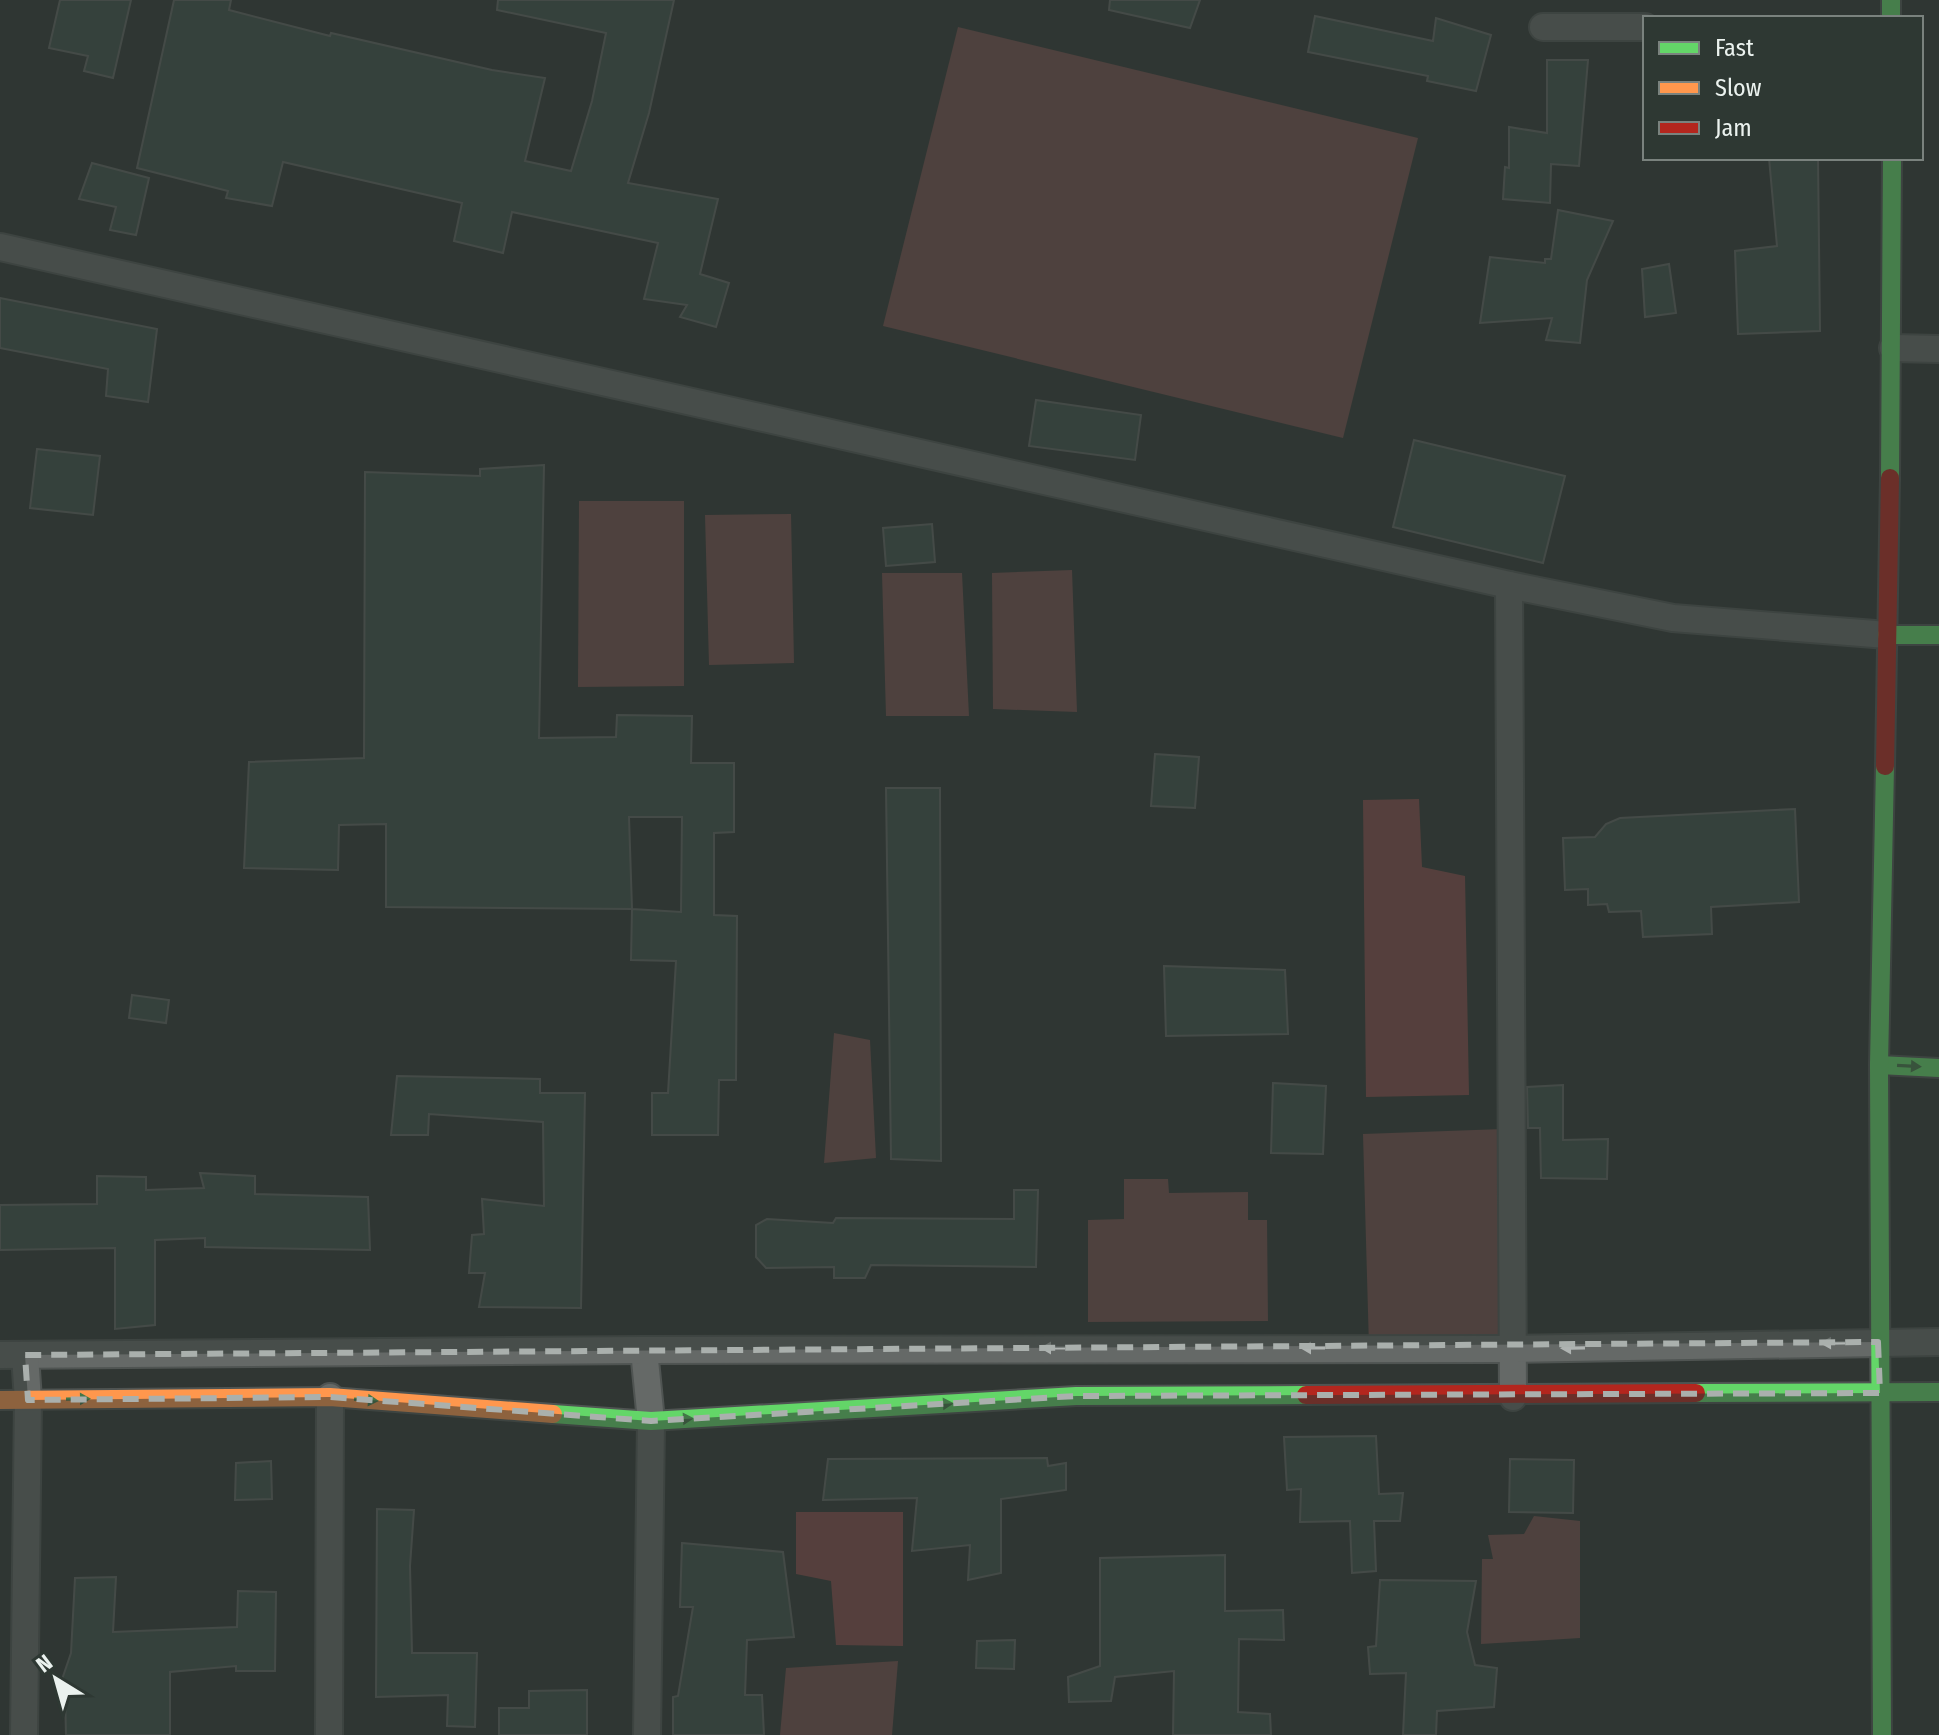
<svg xmlns="http://www.w3.org/2000/svg" width="1939" height="1735" viewBox="0 0 1939 1735" font-family="'Fira Sans Condensed',sans-serif">
<rect width="100%" height="100%" fill="#303633"/>
<g fill="#734e4c">
<polygon points="958,27 1418,138 1343,438 883,326"/>
<polygon points="579,501 684,501 684,686 578,687"/>
<polygon points="791,514 794,663 709,665 705,515"/>
<polygon points="1072,570 1077,712 993,709 992,573"/>
<polygon points="882,573 962,573 969,716 886,716"/>
<polygon points="834,1033 870,1040 876,1158 824,1163"/>
<polygon points="1503,1129 1508,1342 1369,1347 1363,1134"/>
<polygon points="1124,1179 1168,1179 1169,1193 1248,1192 1248,1220 1267,1220 1268,1321 1088,1322 1088,1220 1124,1219"/>
<polygon points="1534,1516 1580,1521 1580,1638 1481,1644 1482,1559 1493,1559 1488,1535 1524,1534"/>
<polygon points="898,1661 892,1735 780,1735 786,1668"/>
</g>
<g fill="#834b49">
<polygon points="1419,799 1422,867 1465,876 1469,1095 1366,1097 1363,800"/>
<polygon points="796,1512 903,1512 903,1646 836,1645 831,1581 796,1574"/>
</g>
<g fill="#3d4f47" stroke="#5e6360" stroke-width="2" fill-rule="evenodd">
<polygon points="60,0 131,0 113,78 84,71 88,56 49,48"/>
<polygon points="174,0 231,0 229,10 330,36 331,33 492,70 545,78 525,161 571,171 592,101 606,33 497,10 498,0 674,0 649,113 628,183 718,199 700,274 729,283 716,327 680,317 687,305 644,299 658,243 512,212 503,253 454,241 462,203 283,162 272,206 226,198 228,191 137,168"/>
<polygon points="1110,0 1200,0 1190,28 1109,10"/>
<polygon points="1315,16 1433,41 1436,18 1491,35 1476,91 1427,81 1428,76 1308,52"/>
<polygon points="1547,60 1588,60 1579,166 1551,164 1550,203 1503,199 1505,167 1509,168 1509,127 1547,133"/>
<polygon points="1769,158 1818,158 1820,331 1738,334 1735,251 1777,246"/>
<polygon points="92,163 149,178 136,235 110,230 116,207 79,199"/>
<polygon points="1558,210 1613,221 1587,280 1580,343 1546,340 1552,318 1480,323 1490,257 1545,263 1545,259 1551,259"/>
<polygon points="1669,264 1676,313 1645,317 1642,269"/>
<polygon points="0,298 157,329 148,402 106,396 108,369 0,348"/>
<polygon points="1036,400 1141,415 1135,460 1029,446"/>
<polygon points="1414,440 1565,476 1543,563 1393,527"/>
<polygon points="37,449 100,456 93,515 30,508"/>
<path d="M 544,465 L 539,738 L 616,737 L 617,715 L 692,716 L 691,763 L 734,763 L 734,832 L 714,833 L 714,915 L 737,916 L 736,1080 L 719,1080 L 718,1135 L 652,1135 L 652,1093 L 668,1093 L 676,961 L 631,960 L 632,909 L 386,907 L 386,824 L 339,825 L 338,870 L 244,868 L 249,762 L 364,758 L 365,472 L 480,476 L 480,469 ZM 629,817 L 682,817 L 681,912 L 632,909 Z"/>
<polygon points="932,524 935,562 886,566 883,528"/>
<polygon points="1155,754 1199,757 1195,808 1151,806"/>
<polygon points="886,788 940,788 941,1161 891,1159"/>
<polygon points="1795,809 1799,902 1711,907 1712,934 1643,937 1641,911 1609,912 1607,904 1588,905 1588,889 1565,890 1563,838 1595,837 1606,824 1620,818"/>
<polygon points="1164,966 1285,970 1288,1034 1166,1036"/>
<polygon points="132,995 169,1000 166,1023 129,1018"/>
<polygon points="397,1076 540,1079 540,1093 585,1093 581,1308 479,1307 485,1273 469,1273 472,1235 484,1234 482,1199 544,1206 543,1122 429,1114 428,1135 391,1135"/>
<polygon points="1273,1083 1326,1086 1323,1154 1271,1153"/>
<polygon points="1563,1085 1563,1140 1608,1139 1607,1179 1541,1178 1540,1128 1528,1128 1527,1087"/>
<polygon points="200,1173 255,1176 255,1194 368,1197 370,1250 205,1247 205,1238 155,1240 155,1325 115,1329 115,1248 0,1250 0,1205 97,1204 97,1176 146,1177 146,1190 204,1188"/>
<polygon points="1014,1190 1038,1190 1036,1267 871,1265 865,1278 834,1278 834,1267 766,1268 756,1257 756,1225 767,1219 833,1223 836,1218 1014,1219"/>
<polygon points="1376,1436 1379,1494 1403,1493 1400,1521 1374,1521 1376,1571 1352,1573 1350,1521 1300,1522 1301,1489 1287,1490 1284,1437"/>
<polygon points="1047,1458 1048,1466 1066,1463 1066,1490 1001,1499 1001,1573 968,1580 970,1545 912,1551 917,1498 823,1500 828,1459"/>
<polygon points="1510,1459 1574,1460 1573,1513 1509,1512"/>
<polygon points="271,1461 272,1499 235,1500 236,1463"/>
<polygon points="377,1509 414,1510 410,1566 412,1653 477,1653 475,1727 447,1726 448,1695 376,1697"/>
<polygon points="682,1543 783,1552 794,1637 747,1640 745,1695 762,1695 764,1735 673,1735 673,1697 678,1696 693,1607 680,1607"/>
<polygon points="1225,1555 1225,1611 1283,1610 1284,1640 1239,1639 1238,1712 1270,1714 1271,1735 1173,1735 1174,1671 1115,1677 1111,1701 1069,1702 1068,1677 1100,1666 1100,1558"/>
<polygon points="116,1577 113,1632 237,1627 238,1591 276,1592 275,1671 236,1671 236,1666 170,1672 170,1735 66,1735 65,1691 58,1691 71,1653 75,1578"/>
<polygon points="1380,1580 1476,1581 1467,1632 1475,1665 1497,1668 1494,1707 1437,1711 1436,1735 1403,1735 1406,1673 1370,1674 1368,1647 1376,1646"/>
<polygon points="1015,1640 1014,1669 976,1668 977,1641"/>
<polygon points="587,1690 587,1735 499,1735 499,1708 529,1708 529,1691"/>
</g>
<g fill="none" stroke-linecap="round" stroke-linejoin="round">
<defs>
<g id="street">
<polyline points="1543,27 1645,27"/>
<polyline points="0,247 1509,585 1673,618 1887,635"/>
<polyline points="1893,348 1939,349"/>
<polyline points="1509,585 1513,1397"/>
<polyline points="644,1350 651,1421 647,1735"/>
<polyline points="0,1355 644,1350 1514,1349 1939,1342"/>
<polyline points="24,1735 28,1400 25,1355"/>
<polyline points="329,1735 330,1397"/>
</g>
<g id="fast">
<polyline points="1891,0 1891,18"/>
<polyline points="1890,478 1892,158"/>
<polyline points="1887,635 1939,635"/>
<polyline points="1879,1065 1939,1068"/>
<polyline points="1696,1393 1939,1392"/>
<polyline points="553,1414 651,1421 1076,1396 1306,1395"/>
<polyline points="1882,1735 1879,1065 1885,766"/>
</g>
<polyline id="slow" points="0,1400 330,1397 553,1414"/>
<g id="jam">
<polyline points="1885,766 1890,478"/>
<polyline points="1306,1395 1696,1393"/>
</g>
</defs>
<use href="#street" stroke="#4f5452" stroke-width="30"/>
<use href="#fast" stroke="#4f5452" stroke-width="22"/>
<use href="#slow" stroke="#4f5452" stroke-width="22"/>
<use href="#jam" stroke="#4f5452" stroke-width="22"/>
<use href="#street" stroke="#656967" stroke-width="26"/>
<use href="#fast" stroke="#63d668" stroke-width="18"/>
<use href="#slow" stroke="#ff974d" stroke-width="18"/>
<use href="#jam" stroke="#b3261e" stroke-width="18"/>
</g>
<defs><path id="oneway-solid" d="M-6-.8H1V-3.2L6.5 0L1 3.2V.8H-6Z" transform="scale(2)"/></defs>
<g fill="#437748">
<use href="#oneway-solid" transform="translate(1909 1066) rotate(3)"/>
<use href="#oneway-solid" transform="translate(78 1399) rotate(-1)"/>
<use href="#oneway-solid" transform="translate(366 1400) rotate(4)"/>
<use href="#oneway-solid" transform="translate(941 1404) rotate(-3)"/>
<use href="#oneway-solid" transform="translate(681 1419) rotate(-3)"/>
</g>
<g fill="#afb4b2">
<use href="#oneway-solid" transform="translate(1833 1343) rotate(179)"/>
<use href="#oneway-solid" transform="translate(1053 1348) rotate(180)"/>
<use href="#oneway-solid" transform="translate(1313 1348) rotate(-180)"/>
<use href="#oneway-solid" transform="translate(1573 1348) rotate(179)"/>
</g>
<path d="M0 0H1939V1735H0ZM 1878,1342 L 1880,1393 L 1076,1396 L 651,1421 L 330,1397 L 28,1400 L 25,1355 Z" fill="#303633" fill-opacity=".55" fill-rule="evenodd"/>
<path fill="none" stroke="#aab0ad" stroke-width="6" stroke-dasharray="16 10" stroke-linejoin="round" d="M 1878,1342 L 1880,1393 L 1076,1396 L 651,1421 L 330,1397 L 28,1400 L 25,1355 Z"/>
<rect x="1643" y="16" width="280" height="144" fill="#2e3833" stroke="#7a827e" stroke-width="2"/>
<rect x="1659" y="42" width="40" height="12" fill="#63d668" stroke="#7a827e" stroke-width="2"/>
<text x="1715" y="56" font-size="24" fill="#ebf2ef">Fast</text>
<rect x="1659" y="82" width="40" height="12" fill="#ff974d" stroke="#7a827e" stroke-width="2"/>
<text x="1715" y="96" font-size="24" fill="#ebf2ef">Slow</text>
<rect x="1659" y="122" width="40" height="12" fill="#b3261e" stroke="#7a827e" stroke-width="2"/>
<text x="1715" y="136" font-size="24" fill="#ebf2ef">Jam</text>
<g transform="translate(56 1679) rotate(323)" stroke="#2e3833" stroke-width="6" paint-order="stroke">
<path d="M0-6L14 30L0 20L-14 30Z" fill="#ebf2ef"/>
<text y="-12" font-size="22" font-weight="bold" text-anchor="middle" fill="#ebf2ef">N</text>
</g>
</svg>
